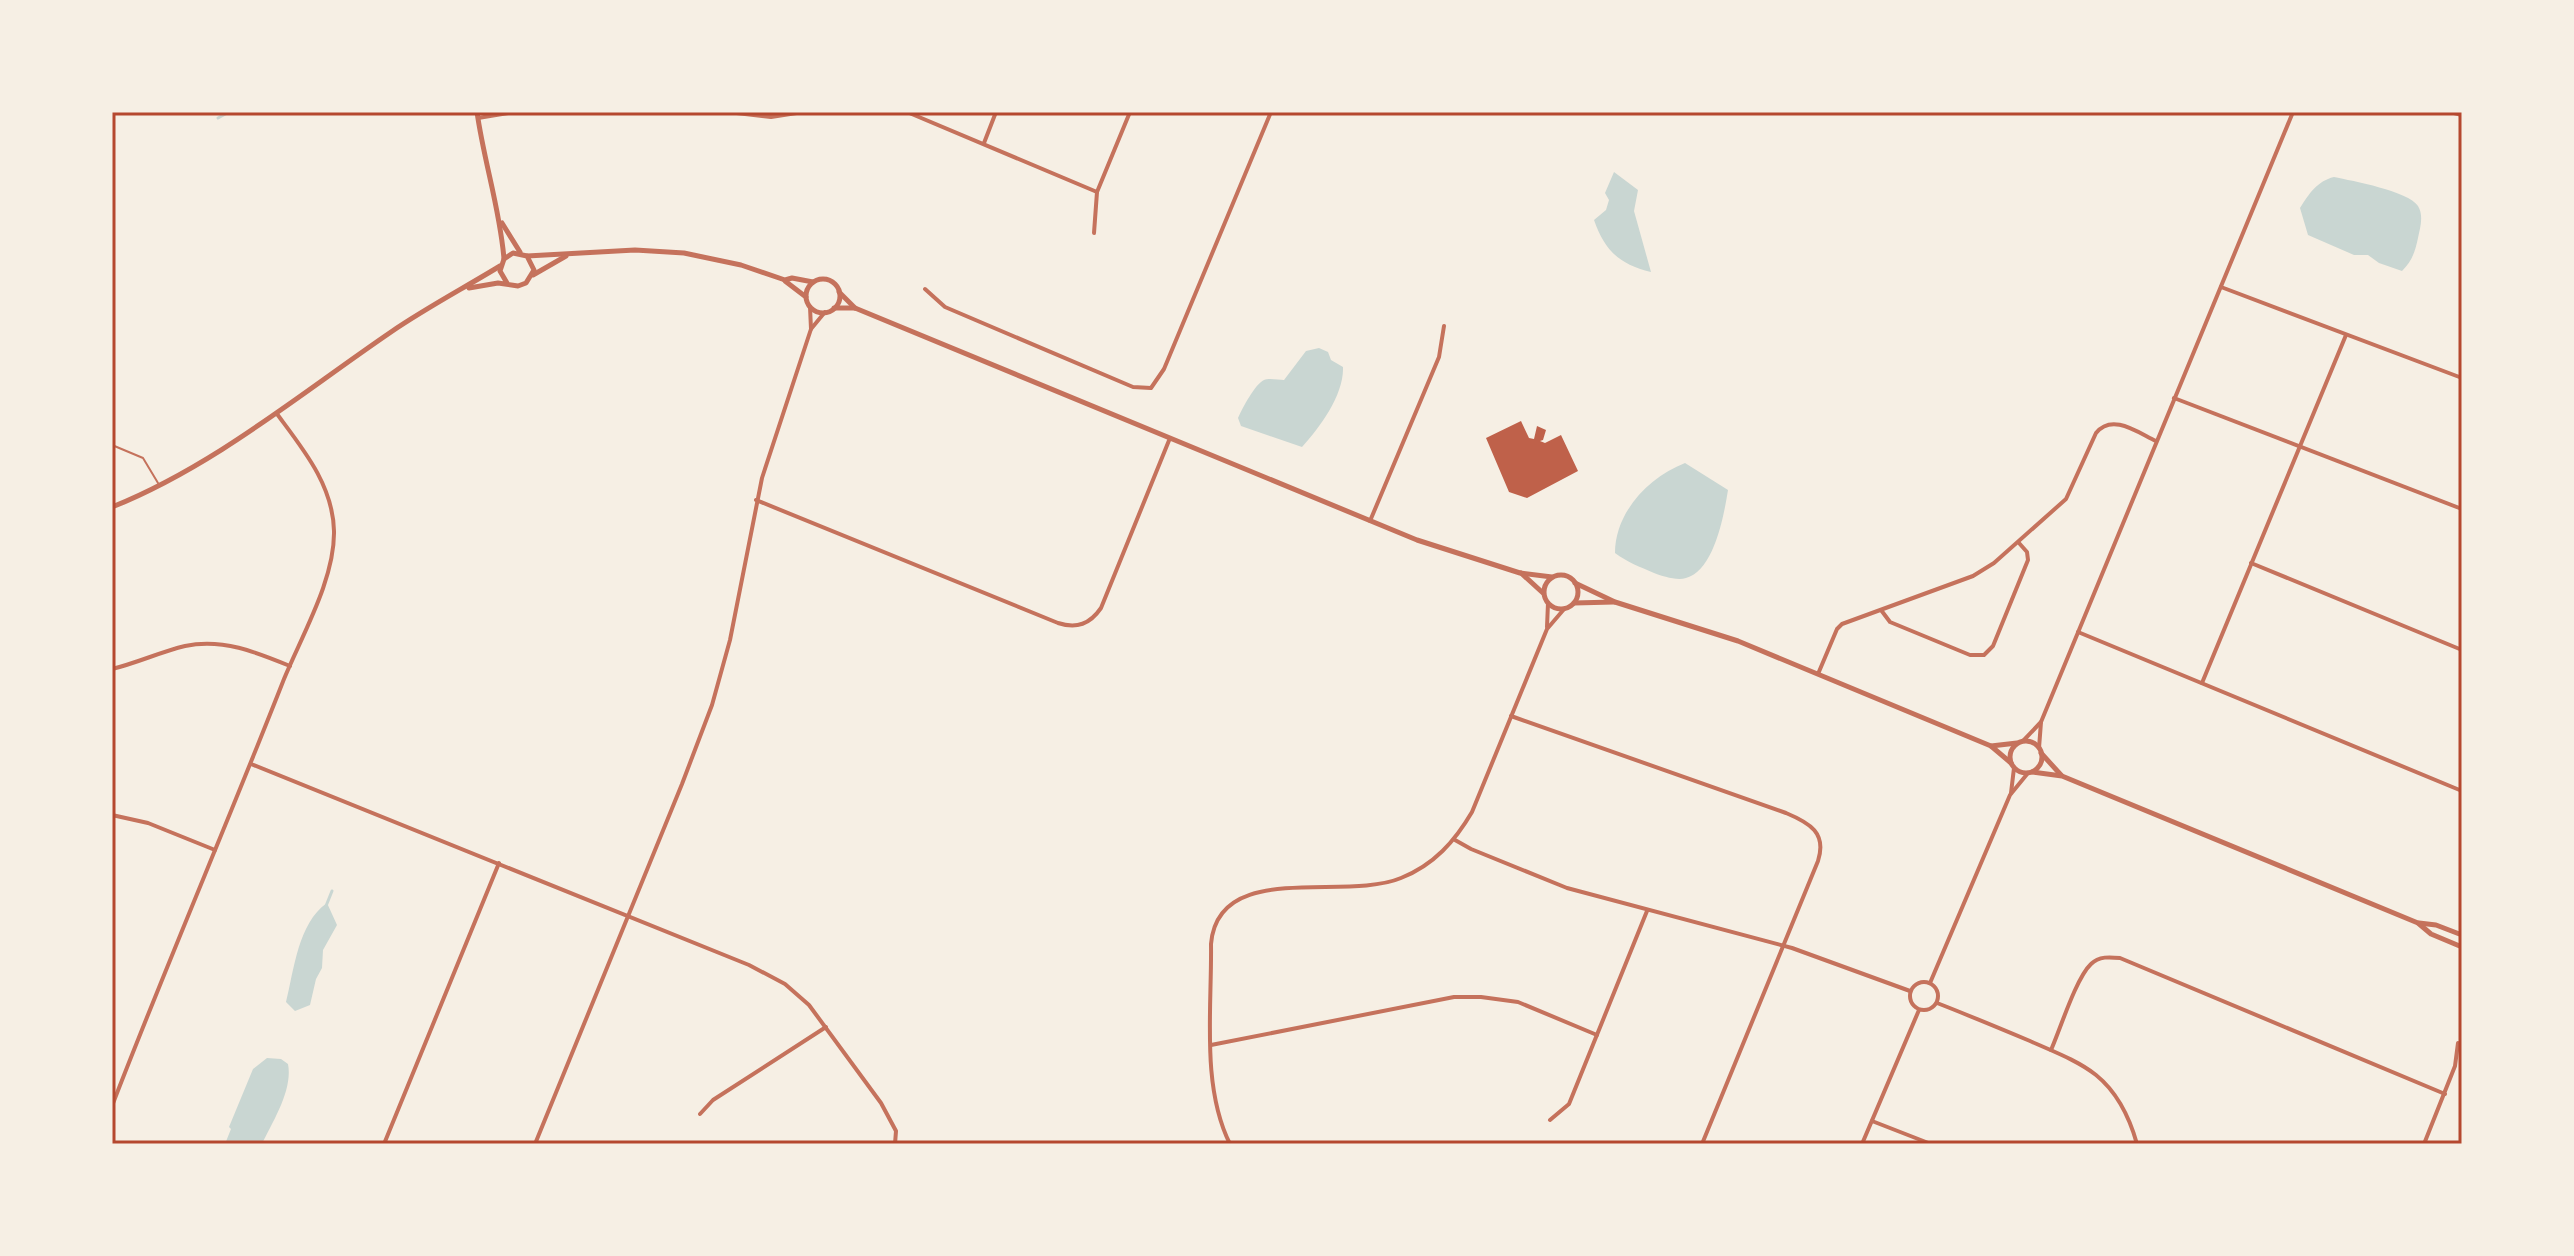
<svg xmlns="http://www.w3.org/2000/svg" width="2574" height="1256" viewBox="0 0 2574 1256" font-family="'Public Sans',sans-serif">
<rect width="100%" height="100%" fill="#f6efe4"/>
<g fill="#c9d6d2">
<path d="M 1614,172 L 1638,190 L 1634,211 L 1651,272 C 1619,264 1605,251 1594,220 L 1606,210 L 1609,200 L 1605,193 Z"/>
<path d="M 2334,177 C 2353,181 2408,191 2418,206 C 2424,216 2420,228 2418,238 C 2415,252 2412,261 2402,271 L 2379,263 L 2368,255 L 2354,255 L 2308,235 L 2300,208 C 2309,194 2317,181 2334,177 Z"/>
<path d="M 1319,348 L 1328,352 L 1331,360 L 1343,367 C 1344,395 1320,427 1302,447 L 1241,426 L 1238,418 C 1242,409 1255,384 1264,380 C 1269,378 1279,380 1284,380 L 1306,351 Z"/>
<path d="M 1685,463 L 1728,490 C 1724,515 1714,571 1686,578 C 1677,581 1662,576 1654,573 C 1640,567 1627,562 1615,553 C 1615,512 1649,477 1685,463 Z"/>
<path d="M 327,903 L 337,925 L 323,950 L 322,968 L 316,979 L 310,1005 L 295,1011 L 286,1002 C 294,970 298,923 327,903 Z"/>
<path d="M 267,1058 L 281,1059 L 288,1064 C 293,1090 273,1121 262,1144 L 225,1144 L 231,1129 L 229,1127 L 253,1069 Z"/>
</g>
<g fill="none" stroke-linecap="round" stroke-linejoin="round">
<g stroke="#c9d6d2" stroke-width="3">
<polyline points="218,118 229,112"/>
<polyline points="326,906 332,891"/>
</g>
</g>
<polygon fill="#bf614a" points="1521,421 1529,438 1534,439 1537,426 1546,430 1543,440 1540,441 1545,443 1561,435 1578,471 1527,498 1509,492 1486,438"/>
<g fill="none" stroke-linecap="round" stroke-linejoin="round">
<polyline stroke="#c5725c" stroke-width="2" points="112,445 143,458 158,483"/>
<g stroke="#c5725c" stroke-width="4">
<polyline points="728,112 771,117 803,112"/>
<polyline points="907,112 1097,192"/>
<polyline points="2450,112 2462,115"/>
<polyline points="478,118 514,112"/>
<polyline points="984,143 996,112"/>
<polyline points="1094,233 1097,192 1130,112"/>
<polyline points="2221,287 2462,378"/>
<polyline points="925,289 945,307 1133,387 1151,388 1164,369 1271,112"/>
<polyline points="810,307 811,329"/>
<polyline points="2174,398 2462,509"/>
<path d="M 756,500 L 1058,623 C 1077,629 1090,624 1101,608 L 1170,438"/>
<polyline points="1370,521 1439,357 1444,326"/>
<polyline points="2251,563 2462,650"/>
<polyline points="1881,610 1890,622 1970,655 1984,655 1993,646 2028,560 2027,552 2019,543"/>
<polyline points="1547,627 1548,603"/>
<polyline points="2078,632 2462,791"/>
<path d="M 112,669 C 137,663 160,652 185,646 C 222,638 256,652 290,666"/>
<path d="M 1818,674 L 1837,629 L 1842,624 L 1973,576 L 1994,563 L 2066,499 L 2096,433 C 2112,413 2137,432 2156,441"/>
<polyline points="2202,683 2346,335"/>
<path d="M 1511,716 L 1786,813 C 1810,823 1827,833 1818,861 L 1702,1144"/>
<polyline points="2023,741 2041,722 2293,112"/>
<polyline points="2039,748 2041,722"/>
<polyline points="251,764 749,965 785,984 809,1005 881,1103 896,1131 895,1144"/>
<polyline points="2011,793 2014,768"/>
<polyline points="112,815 148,823 215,850"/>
<polyline points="1455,840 1471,849 1567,888 1792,948 1910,991"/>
<circle cx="1924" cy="996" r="14"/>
<polyline points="1930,983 2010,795 2028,773"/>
<path d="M 1937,1003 C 1968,1015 1999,1028 2030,1041 C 2052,1051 2077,1060 2096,1075 C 2117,1092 2130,1119 2137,1144"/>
<polyline points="1211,1045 1454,997 1481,997 1518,1002 1597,1035"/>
<path d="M 2051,1050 C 2060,1030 2076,978 2091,964 C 2099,956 2110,957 2120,958 L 2445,1094"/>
<path d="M 112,1106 C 167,963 228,822 284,679 C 302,635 335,579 334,531 C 333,485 303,449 277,414"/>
<polyline points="700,1114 713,1100 826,1027"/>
<polyline points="1550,1120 1569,1104 1647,911"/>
<polyline points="1872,1121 1931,1144"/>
<polyline points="384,1144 499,863"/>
<polyline points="535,1144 682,784 712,705 730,640 762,478 811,329 825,312"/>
<path d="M 1230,1144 C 1201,1086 1212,1008 1211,944 C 1218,859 1344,902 1401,878 C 1434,865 1455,841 1472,812 L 1547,629 L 1565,608"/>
<polyline points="1862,1144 1919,1010"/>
<polyline points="2424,1144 2455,1066 2458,1043"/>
</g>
<g stroke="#c5725c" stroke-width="5">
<path d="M 477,112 C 484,162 500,209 504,259"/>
<polyline points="502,223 520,252"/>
<polyline points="527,256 635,250 684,253 741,265 785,280 792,278 813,282"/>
<polyline points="533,275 566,256"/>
<circle cx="823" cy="296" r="17"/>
<polyline points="785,281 806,297"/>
<polyline points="469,288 498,283 518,286 526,283 534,270 527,256 513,253 504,259 500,271 507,283"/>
<polyline points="839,292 855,308"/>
<polyline points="834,308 855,308 1417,540 1520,573 1552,577"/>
<path d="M 112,507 C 214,466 300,394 391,332 C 426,308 464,288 500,266"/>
<polyline points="1521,573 1543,593"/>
<circle cx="1561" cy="592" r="17"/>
<polyline points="1575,583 1615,602 1738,641 1991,746 2011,763"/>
<polyline points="1574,603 1614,602"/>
<circle cx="2026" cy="757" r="16"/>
<polyline points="1991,746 2017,743"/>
<polyline points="2041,753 2061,775"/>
<polyline points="2032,772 2062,776 2418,923 2431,934 2462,947"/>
<polyline points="2419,923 2436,925 2462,935"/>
</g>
</g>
<rect width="2574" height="1256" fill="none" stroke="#f6efe4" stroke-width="228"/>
<rect x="114" y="114" width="2346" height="1028" fill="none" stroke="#b5482f" stroke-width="3"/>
</svg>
